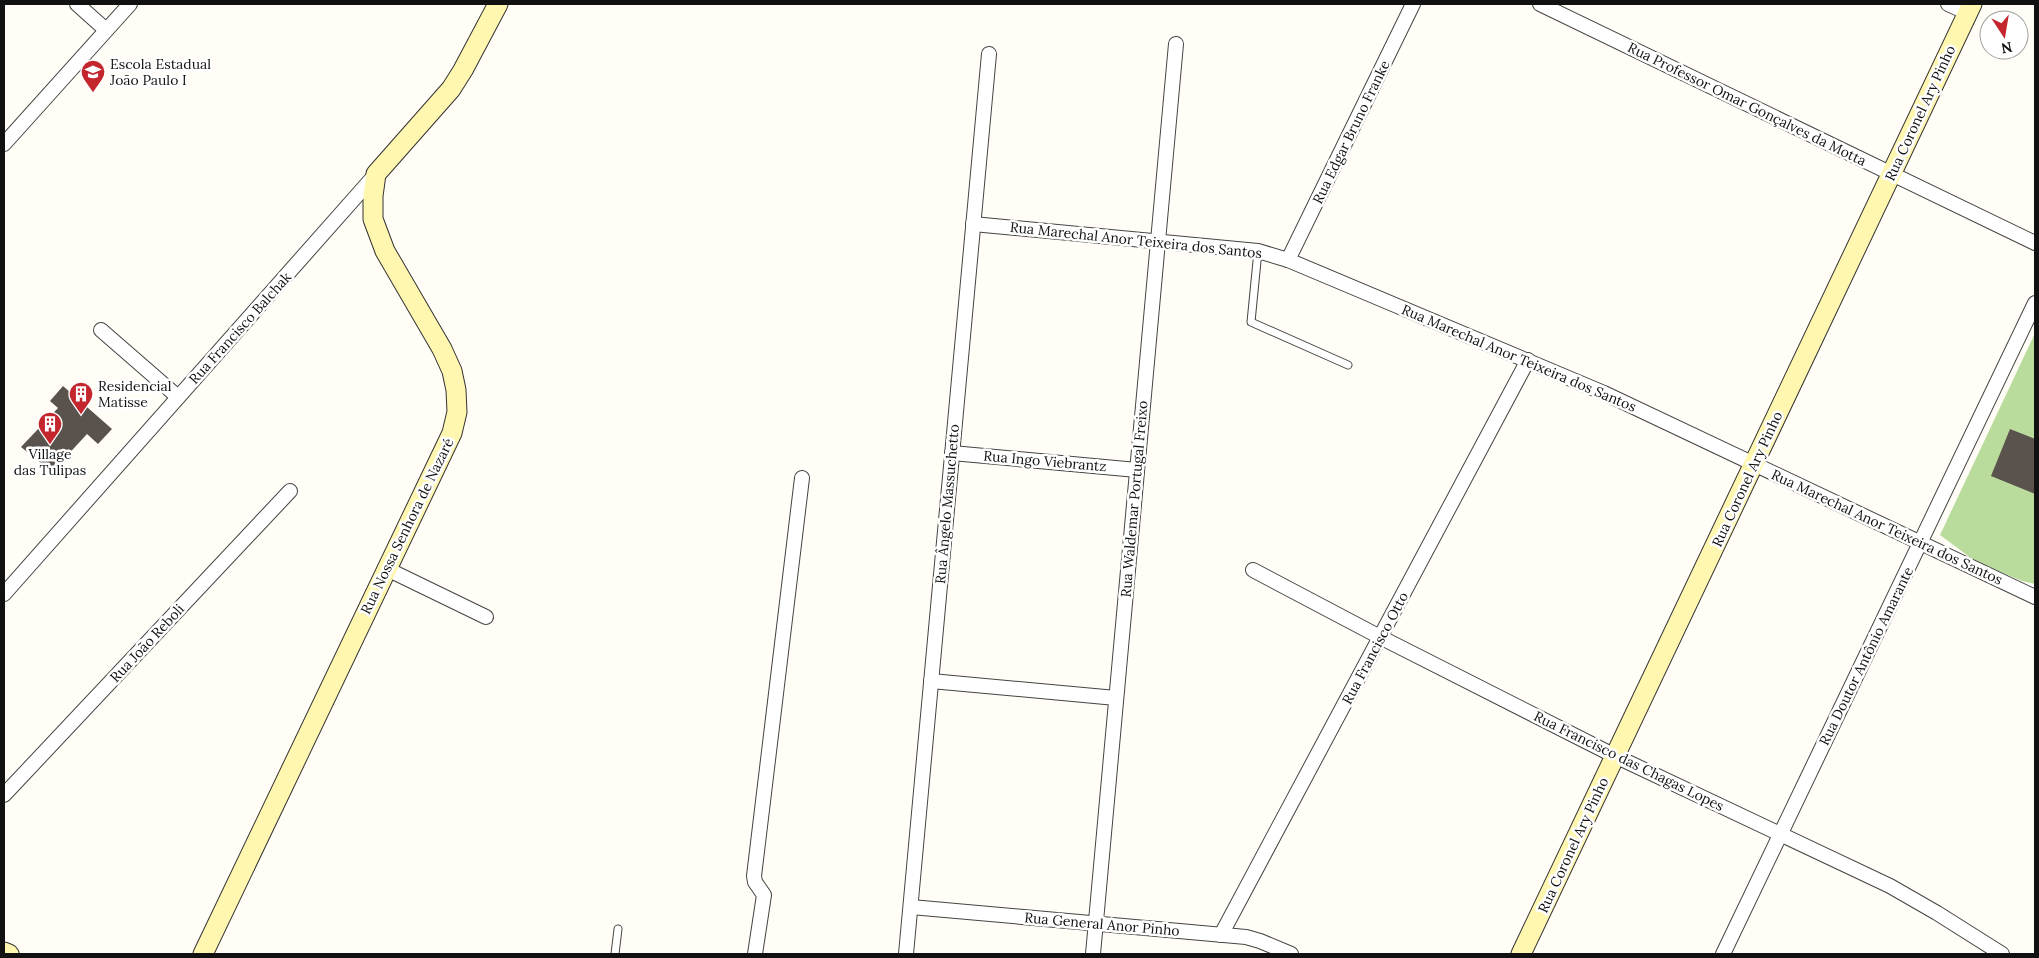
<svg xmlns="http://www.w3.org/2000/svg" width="2039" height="958" viewBox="0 0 2039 958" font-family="Lora,serif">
<rect width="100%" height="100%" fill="#fffdf5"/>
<polygon fill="#b9dc9c" points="2035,333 2035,584 2022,581 1975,561 1940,535"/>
<g fill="#5a524d">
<polygon points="63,386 112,429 98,444 87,434 52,472 21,447 58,408 50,401"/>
<polygon points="2010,429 2035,439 2035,494 1991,476"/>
</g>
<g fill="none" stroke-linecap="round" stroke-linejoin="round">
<defs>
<g id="lane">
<polyline points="1258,251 1251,322 1348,365"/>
<polyline points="615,954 618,929"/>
</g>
<g id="street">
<polyline points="77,4 106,30"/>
<polyline points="1540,4 2035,243"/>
<polyline points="1948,4 1968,13"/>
<polyline points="4,144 130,4"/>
<polyline points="973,224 1258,251 1288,260 1604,393 2035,597"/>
<polyline points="1288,260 1413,4"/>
<polyline points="101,330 178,397"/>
<polyline points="952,453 1137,470"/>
<polyline points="387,569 486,617"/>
<polyline points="1253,570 1380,637 1615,756 1890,886 1937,913 2002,954"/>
<polyline points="4,594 376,174"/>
<polyline points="931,681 1116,698"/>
<polyline points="4,795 290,491"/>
<polyline points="911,907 1246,937 1260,941 1291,954"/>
<polyline points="1221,935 1528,360"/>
<polyline points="755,954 764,895 755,882 754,876 802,478"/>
<polyline points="906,954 989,54"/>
<polyline points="1093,954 1176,44"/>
<polyline points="1723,954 2035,303"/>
</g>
<g id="secondary">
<polyline points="4,952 9,954"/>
<polyline points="203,954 452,433 457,412 456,390 452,371 442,349 385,251 373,219 373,196 376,174 451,89 463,70 498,4"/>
<polyline points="1521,954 1972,4"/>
</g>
</defs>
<use href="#lane" stroke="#444" stroke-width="9"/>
<use href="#street" stroke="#444" stroke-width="16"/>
<use href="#secondary" stroke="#333" stroke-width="21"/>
<use href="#lane" stroke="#fff" stroke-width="7"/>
<use href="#street" stroke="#fff" stroke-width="14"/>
<use href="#secondary" stroke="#fff6b0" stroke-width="19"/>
</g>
<defs>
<symbol id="school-pin" viewBox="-11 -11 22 30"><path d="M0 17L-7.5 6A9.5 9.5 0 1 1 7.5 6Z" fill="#c4262e" stroke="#fff"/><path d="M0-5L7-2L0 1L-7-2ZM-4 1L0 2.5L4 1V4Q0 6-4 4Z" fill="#fff"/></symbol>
<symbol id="building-pin" viewBox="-11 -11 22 30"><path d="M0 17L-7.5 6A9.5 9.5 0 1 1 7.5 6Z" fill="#c4262e" stroke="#fff"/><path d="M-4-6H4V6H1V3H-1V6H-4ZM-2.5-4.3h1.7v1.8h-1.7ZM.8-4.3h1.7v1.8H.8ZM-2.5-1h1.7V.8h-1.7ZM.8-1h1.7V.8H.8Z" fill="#fff"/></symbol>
</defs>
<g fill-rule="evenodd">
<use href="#school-pin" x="79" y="58" width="28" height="38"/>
<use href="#building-pin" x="67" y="380" width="28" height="38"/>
<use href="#building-pin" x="36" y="410" width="28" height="38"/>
</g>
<g text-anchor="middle" stroke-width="5" stroke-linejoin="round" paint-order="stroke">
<g font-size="14" fill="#111" stroke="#fff" text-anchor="start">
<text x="110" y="69">Escola Estadual<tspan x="110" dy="16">João Paulo I</tspan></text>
<text x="98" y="391">Residencial<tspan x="98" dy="16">Matisse</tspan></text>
<text x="50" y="459" text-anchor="middle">Village<tspan x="50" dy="16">das Tulipas</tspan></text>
</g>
<g font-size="14" fill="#111" stroke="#fff">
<text transform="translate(1747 104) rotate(26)" y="5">Rua Professor Omar Gonçalves da Motta</text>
<text transform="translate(1920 113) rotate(-65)" y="5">Rua Coronel Ary Pinho</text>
<text transform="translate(1351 132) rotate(-64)" y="5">Rua Edgar Bruno Franke</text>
<text transform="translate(1136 240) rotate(6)" y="5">Rua Marechal Anor Teixeira dos Santos</text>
<text transform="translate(240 328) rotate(-48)" y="5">Rua Francisco Balchak</text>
<text transform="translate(1519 358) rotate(23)" y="5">Rua Marechal Anor Teixeira dos Santos</text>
<text transform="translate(1045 461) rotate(5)" y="5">Rua Ingo Viebrantz</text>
<text transform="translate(1747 479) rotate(-65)" y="5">Rua Coronel Ary Pinho</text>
<text transform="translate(1134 499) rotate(-85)" y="5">Rua Waldemar Portugal Freixo</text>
<text transform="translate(947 504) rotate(-85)" y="5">Rua Ângelo Massuchetto</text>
<text transform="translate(407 526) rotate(-64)" y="5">Rua Nossa Senhora de Nazaré</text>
<text transform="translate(1887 527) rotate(25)" y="5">Rua Marechal Anor Teixeira dos Santos</text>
<text transform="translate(147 643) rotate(-47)" y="5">Rua João Reboli</text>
<text transform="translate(1375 648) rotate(-62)" y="5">Rua Francisco Otto</text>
<text transform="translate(1866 656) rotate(-64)" y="5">Rua Doutor Antônio Amarante</text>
<text transform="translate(1629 761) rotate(26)" y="5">Rua Francisco das Chagas Lopes</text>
<text transform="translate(1573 845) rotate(-65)" y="5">Rua Coronel Ary Pinho</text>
<text transform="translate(1102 924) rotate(5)" y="5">Rua General Anor Pinho</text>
</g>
</g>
<rect width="2039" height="958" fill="none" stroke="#111111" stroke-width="10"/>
<g transform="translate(2004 35) rotate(168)"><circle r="24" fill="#ffffff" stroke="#a0a0a0"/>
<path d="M0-4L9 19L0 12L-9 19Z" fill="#c4262e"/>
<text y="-8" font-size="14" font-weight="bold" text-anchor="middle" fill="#111111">N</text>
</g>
</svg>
